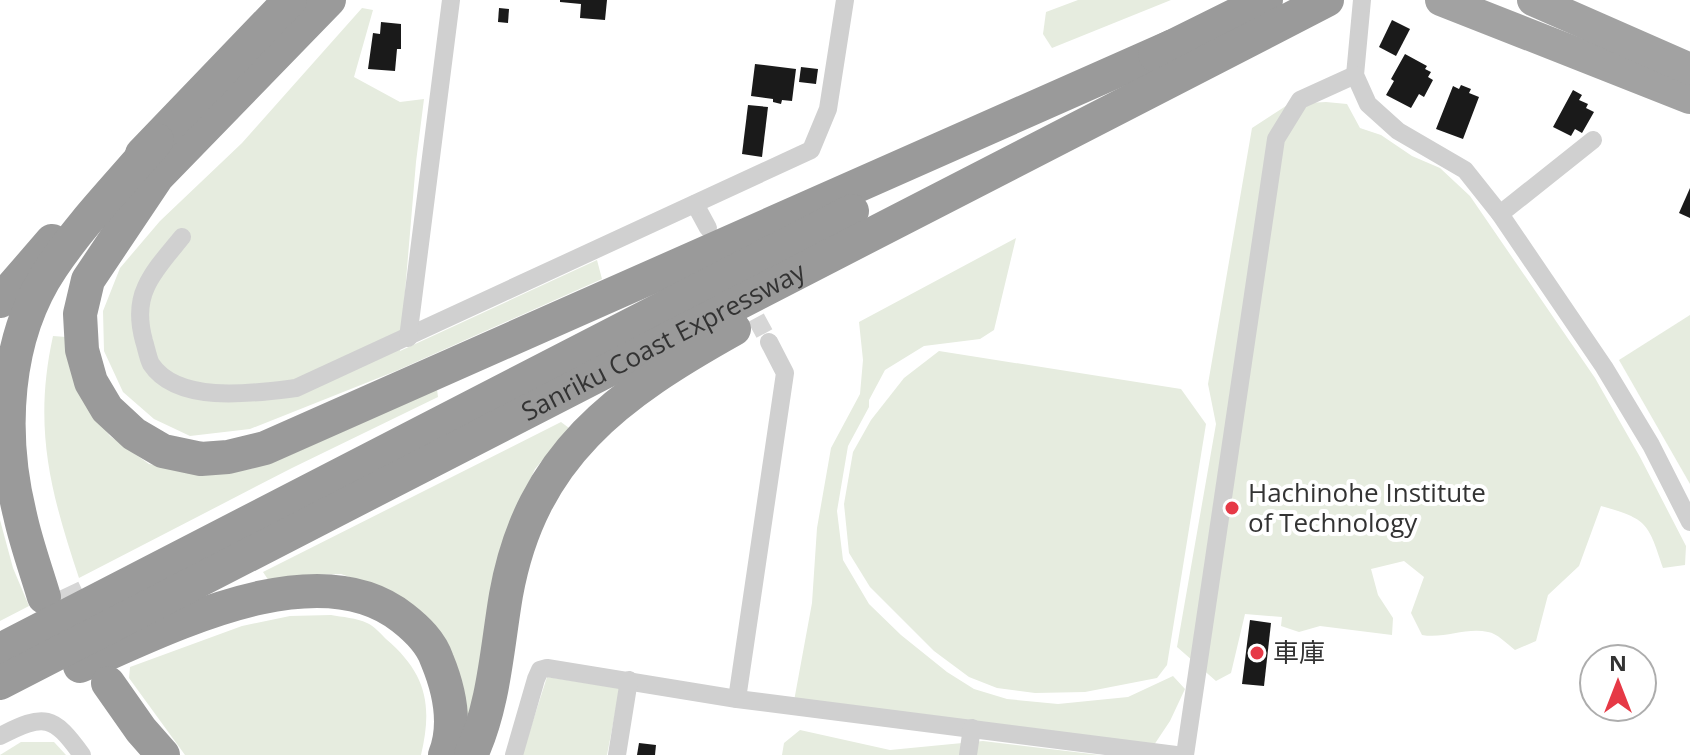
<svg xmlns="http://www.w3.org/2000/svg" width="1690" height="755" viewBox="0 0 1690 755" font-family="'Open Sans','Noto Sans JP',sans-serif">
<rect width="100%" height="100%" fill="#fff"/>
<g fill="#e6ecdf">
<polygon points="1078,0 1171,0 1052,48 1043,34 1046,12"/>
<polygon points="362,8 373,10 354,77 400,102 424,99 416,162 400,351 597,260 602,279 396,371 250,429 190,436 154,419 123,392 104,351 103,311 120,268 160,221 242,143"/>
<path d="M 1326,102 L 1347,104 L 1360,128 L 1381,135 L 1412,156 L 1440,168 L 1470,196 L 1595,378 L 1640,457 L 1686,546 L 1685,565 L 1663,568 C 1648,522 1647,519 1601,506 L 1579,566 L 1548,595 L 1536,641 L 1515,650 C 1507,644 1497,633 1488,632 C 1466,627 1445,639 1422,635 L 1411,613 L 1424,577 L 1404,561 L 1371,569 L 1378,595 L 1393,618 L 1392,635 L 1320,626 L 1299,632 L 1281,626 L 1282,617 L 1245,614 L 1231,673 L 1216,681 L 1177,647 L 1216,424 L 1208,384 L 1252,128 L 1289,104 Z"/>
<polygon points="1016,238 994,330 980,339 924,346 885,370 869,400 869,407 848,446 837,511 843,560 869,604 901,635 947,672 974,689 1007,699 1058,704 1128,697 1173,676 1185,689 1170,721 1154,745 794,701 812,603 817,528 831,448 860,394 863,360 859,322"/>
<polygon points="1690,315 1690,484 1619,360"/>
<path d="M 53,336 L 66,337 L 86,404 L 110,436 L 149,464 L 202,475 L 251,469 L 290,455 L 437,389 L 438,397 L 292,468 L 79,578 C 50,491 33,427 53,336 Z"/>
<polygon points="939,351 1181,389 1206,424 1167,665 1157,678 1085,692 1035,693 997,688 969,677 934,651 870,587 849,553 844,504 853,452 871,420 904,378"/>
<polygon points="561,422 569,428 535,469 511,520 471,715 462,712 433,629 395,593 341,574 306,575 269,581 263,572"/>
<polygon points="0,520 13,568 29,606 0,621"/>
<path d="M 331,615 C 342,617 357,618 367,623 C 374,626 381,634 386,639 C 426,673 433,705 421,755 L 185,755 L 129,678 L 130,667 L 242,626 L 290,616 Z"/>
<polygon points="547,677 620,688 607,755 522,755"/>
<polygon points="800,730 890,750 983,741 1100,755 782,755 784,743"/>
<polygon points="21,742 54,742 66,755 0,755"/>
</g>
<g fill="#1a1a1a">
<polygon points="560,0 607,0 605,20 580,18 581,4 560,2"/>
<polygon points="499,8 509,9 508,23 498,22"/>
<polygon points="1392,20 1410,29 1396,56 1379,47"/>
<polygon points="381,22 401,24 401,49 397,49 395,71 368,69 373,33 380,34"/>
<polygon points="1405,54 1427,66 1425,69 1431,72 1428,77 1433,80 1424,97 1419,94 1411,108 1386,95 1394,81 1391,79"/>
<polygon points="755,64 796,69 792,101 782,100 781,104 773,102 773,99 751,96"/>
<polygon points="801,67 818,69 816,84 799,82"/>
<polygon points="1461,85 1471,89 1469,93 1479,97 1463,139 1436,129 1453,86 1459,89"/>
<polygon points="1573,90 1582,95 1579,100 1588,104 1586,108 1594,112 1582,133 1575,129 1571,136 1553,127"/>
<polygon points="748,105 768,107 762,157 742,154"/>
<polygon points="1690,188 1690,218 1679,213"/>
<polygon points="1250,620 1271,623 1264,686 1242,684"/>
<polygon points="639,743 656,745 655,755 637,755"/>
</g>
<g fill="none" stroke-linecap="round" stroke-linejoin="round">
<polyline stroke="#d6d6d6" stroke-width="18" stroke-dasharray="18 9" stroke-linecap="butt" points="743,294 769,342"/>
<polyline stroke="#d6d6d6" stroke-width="34" stroke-dasharray="34 17" stroke-linecap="butt" points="63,589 87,639"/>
<g stroke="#d0d0d0" stroke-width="18">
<polyline points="1362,0 1355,75 1368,104 1398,131 1465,170 1500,214 1604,367 1651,445 1690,522"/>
<polyline points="695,204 708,228"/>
<polyline points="1500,214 1593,140"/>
<path d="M 182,237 C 170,252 154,269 146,287 C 138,304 139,323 144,341 C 146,347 148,358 151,364 C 178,405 256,393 296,388 L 811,150 L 828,109 L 845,0"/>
<polyline points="408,338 451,0"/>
<polyline points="737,699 785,373 769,342"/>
<path d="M 0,736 C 45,713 53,715 82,755"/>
<polyline points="514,755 536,679 540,670 547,668 737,699 1176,755"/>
<polyline points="617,755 629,680"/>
<polyline points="968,755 972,728"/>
<polyline points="1185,755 1276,139 1300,100 1355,75"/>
</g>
<g stroke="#a2a2a2" stroke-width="32">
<polyline points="1441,0 1690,98"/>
<polyline points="1533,0 1690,69"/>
</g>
<g stroke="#9a9a9a" stroke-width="34">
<polyline points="329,0 157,177 88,280 80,314 82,350 91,382 107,409 134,434 163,451 201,459 228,457 265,448 1173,46"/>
<polyline points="1155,55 1266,0"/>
<polyline points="142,154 290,0"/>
<polyline points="0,301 52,241"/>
<path d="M 44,597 C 36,570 26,543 20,515 C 0,434 4,338 52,267 C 82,222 122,182 157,140"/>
<polyline points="0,650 852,211"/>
<path d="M 80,666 C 166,629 317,549 403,618 C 417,629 431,642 437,660 C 449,689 457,724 445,755"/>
<path id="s1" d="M 0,683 L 1327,0"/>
<polyline points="108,683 141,730 163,755"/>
<path d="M 471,755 C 494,706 497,648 506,595 C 531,455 618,394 734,329"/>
</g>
</g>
<g fill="#e63946" stroke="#fff" stroke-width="3">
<circle cx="1232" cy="508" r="8"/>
<circle cx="1257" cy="653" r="8"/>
</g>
<g text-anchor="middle" stroke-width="8" stroke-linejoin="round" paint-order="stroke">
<g font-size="26" fill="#333" stroke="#fff">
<text dy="9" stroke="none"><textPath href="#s1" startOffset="746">Sanriku Coast Expressway</textPath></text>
</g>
<g font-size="26" fill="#333" stroke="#fff" text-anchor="start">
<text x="1248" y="502">Hachinohe Institute<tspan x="1248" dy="30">of Technology</tspan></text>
<text x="1273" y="662">車庫</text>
</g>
</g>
<g transform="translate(1618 683)"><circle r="38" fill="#ffffff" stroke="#adadad" stroke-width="2"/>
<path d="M0-6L14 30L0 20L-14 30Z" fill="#e63946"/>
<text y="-12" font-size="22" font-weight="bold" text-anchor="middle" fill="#333333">N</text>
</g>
</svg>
